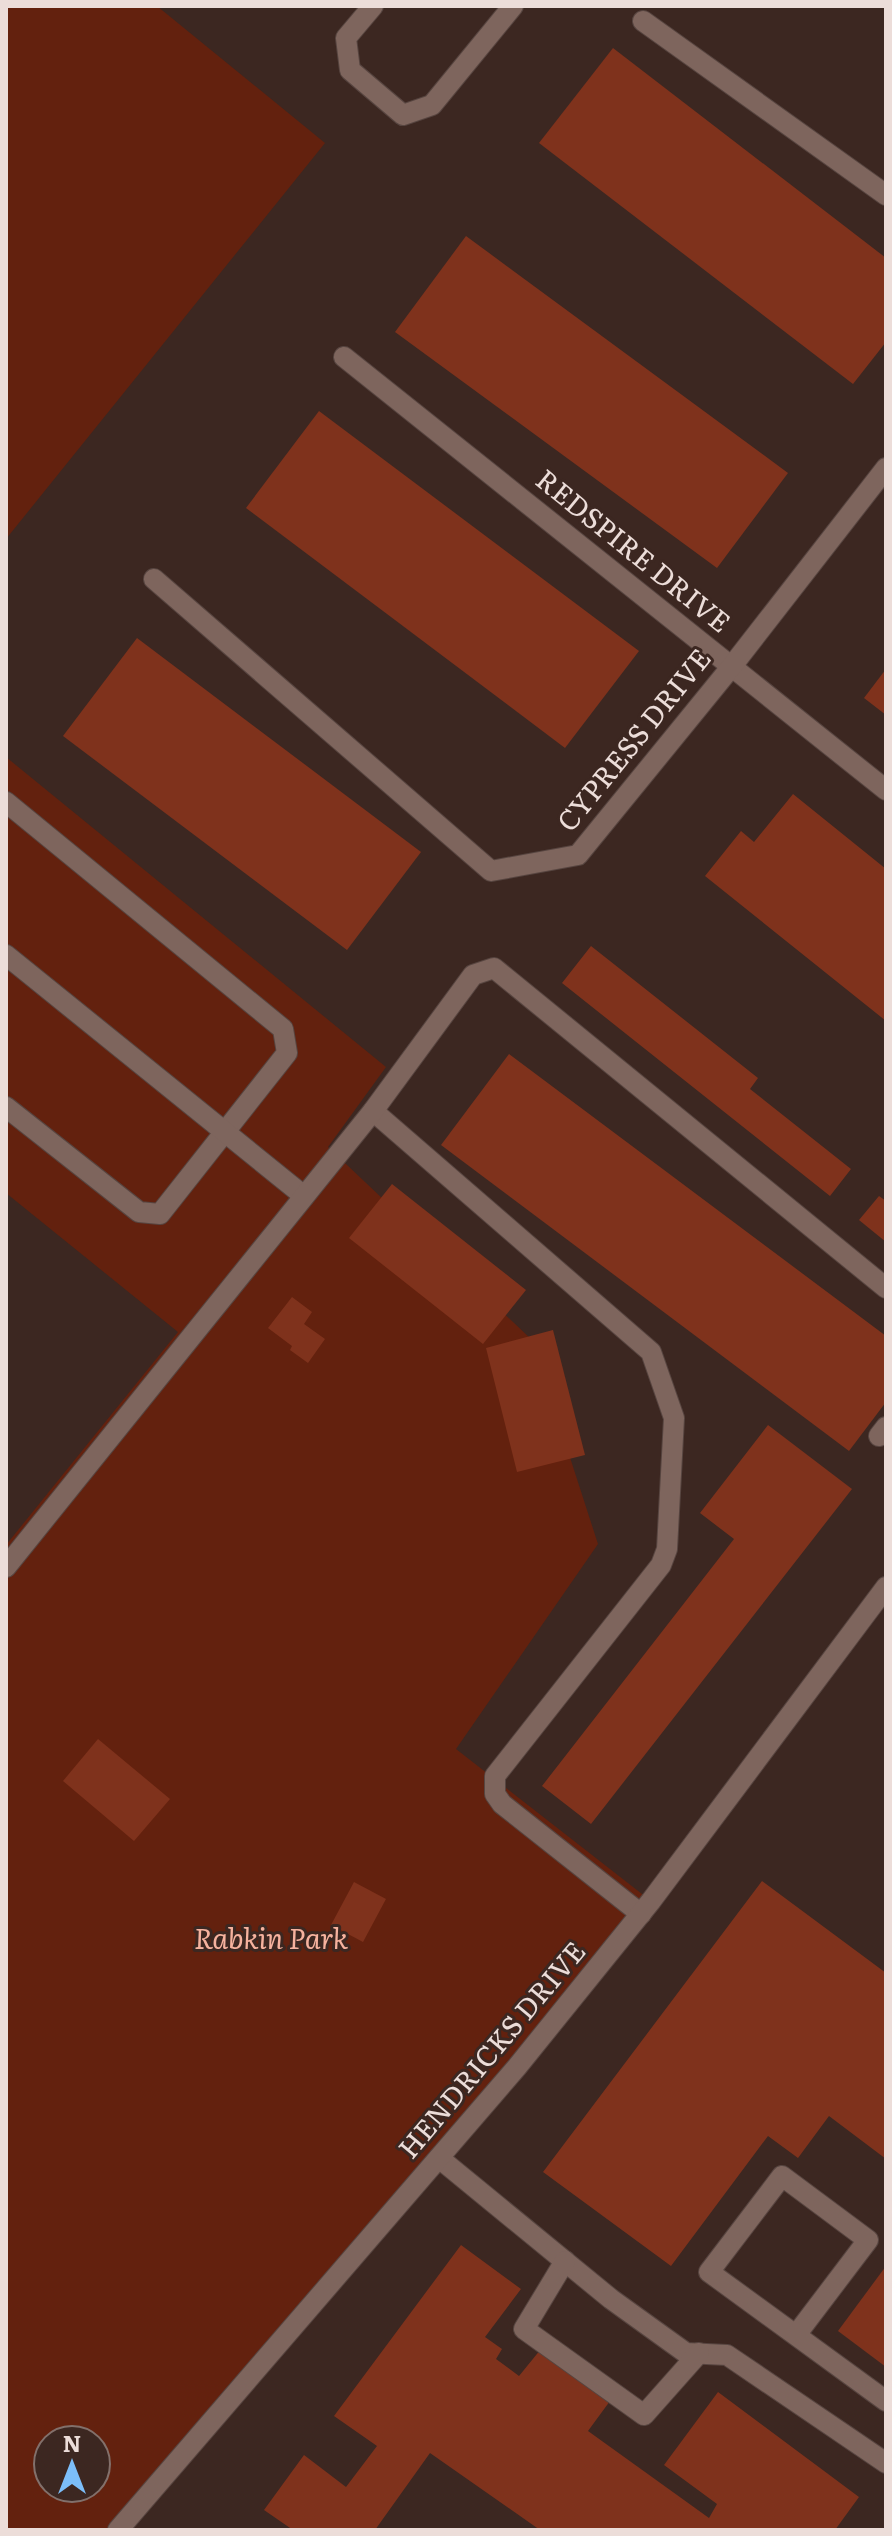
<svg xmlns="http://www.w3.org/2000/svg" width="892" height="2536" viewBox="0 0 892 2536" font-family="Literata,serif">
<rect width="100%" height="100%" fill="#3c2721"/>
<g fill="#63210e" fill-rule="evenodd">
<polygon points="6,6 157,6 325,143 6,539"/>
<path d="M 6,757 L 386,1067 L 328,1147 L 532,1340 L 598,1544 L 456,1749 L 651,1901 L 124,2530 L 6,2530 L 6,1545 L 178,1332 L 6,1193 ZM 48,2440 L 96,2440 L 96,2488 L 48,2488 Z"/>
</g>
<g fill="#7f321c">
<polygon points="613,48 886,258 886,342 853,384 539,143"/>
<polygon points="466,236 788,473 717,568 395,332"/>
<polygon points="319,411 639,651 565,748 246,508"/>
<polygon points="137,638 421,852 347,950 63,736"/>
<polygon points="886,669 886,715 864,698"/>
<polygon points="793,794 886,869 886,1021 705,876 741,831 754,842"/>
<polygon points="591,946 758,1078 750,1089 851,1169 830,1196 562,983"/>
<polygon points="509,1054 886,1336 886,1402 849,1451 441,1145"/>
<polygon points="392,1184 526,1290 483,1344 349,1238"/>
<polygon points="879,1196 886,1201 886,1242 859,1220"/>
<polygon points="292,1297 312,1312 304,1324 325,1339 308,1363 290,1350 292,1346 268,1328"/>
<polygon points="553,1330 585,1455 517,1472 486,1348"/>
<polygon points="768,1425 852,1489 591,1824 542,1786 734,1539 700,1513"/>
<polygon points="98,1739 170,1799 134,1841 63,1781"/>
<polygon points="762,1881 886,1973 886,2159 829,2116 798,2158 768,2136 671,2266 543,2172"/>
<polygon points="354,1882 386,1899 363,1942 331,1925"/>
<polygon points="461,2245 521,2289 485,2337 502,2349 496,2359 519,2376 541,2349 610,2401 588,2431 709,2518 717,2504 664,2465 718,2392 859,2497 835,2530 540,2530 430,2453 375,2530 293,2530 264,2510 304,2455 346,2487 377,2446 334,2416"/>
<polygon points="886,2266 886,2367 838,2331"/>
</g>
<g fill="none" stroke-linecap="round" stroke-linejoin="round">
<defs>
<g id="minor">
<polyline points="373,6 346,38 350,70 403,115 432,105 513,6"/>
<polyline points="643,21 886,195"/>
<polyline points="344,357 886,790"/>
<polyline points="154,579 491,871 578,855 732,666 886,468"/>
<polyline points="6,802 283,1029 287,1053 160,1214 139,1212 6,1107"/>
<polyline points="6,955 304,1196"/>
<polyline points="373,1111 651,1352 674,1418 667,1549 661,1565 495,1776 495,1794 502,1804 641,1914"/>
<polyline points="879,1436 886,1427"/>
<polyline points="6,1567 373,1111 473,975 494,968 886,1288"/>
<polyline points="439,2158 611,2299 686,2353 727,2355 886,2463"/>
<polyline points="565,2261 524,2329 644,2415 699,2353"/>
<polyline points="796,2335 868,2240 782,2176 709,2272 886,2401"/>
<polyline points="118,2530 517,2067 651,1901 886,1587"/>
</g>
</defs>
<use href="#minor" stroke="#574540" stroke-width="22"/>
<use href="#minor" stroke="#7e655d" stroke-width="20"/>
</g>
<g text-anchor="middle" stroke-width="6" stroke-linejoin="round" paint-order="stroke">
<g font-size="28" fill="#ecddd9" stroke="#3c2721">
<text transform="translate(633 551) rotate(39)" y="10">REDSPIRE DRIVE</text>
<text transform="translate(634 740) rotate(-51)" y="10">CYPRESS DRIVE</text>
<text transform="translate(492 2050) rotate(-50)" y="10">HENDRICKS DRIVE</text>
</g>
<g font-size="28" font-style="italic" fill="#f6b29e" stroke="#3c2721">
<text x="271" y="1949">Rabkin Park</text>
</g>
</g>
<rect width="892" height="2536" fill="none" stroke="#ecddd9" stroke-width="16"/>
<g transform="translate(72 2464)"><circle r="38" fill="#3c2721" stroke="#82706b" stroke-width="2"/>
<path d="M0-6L14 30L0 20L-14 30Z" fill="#7cbef9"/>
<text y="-12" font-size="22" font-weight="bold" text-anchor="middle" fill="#ecddd9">N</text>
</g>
</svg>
